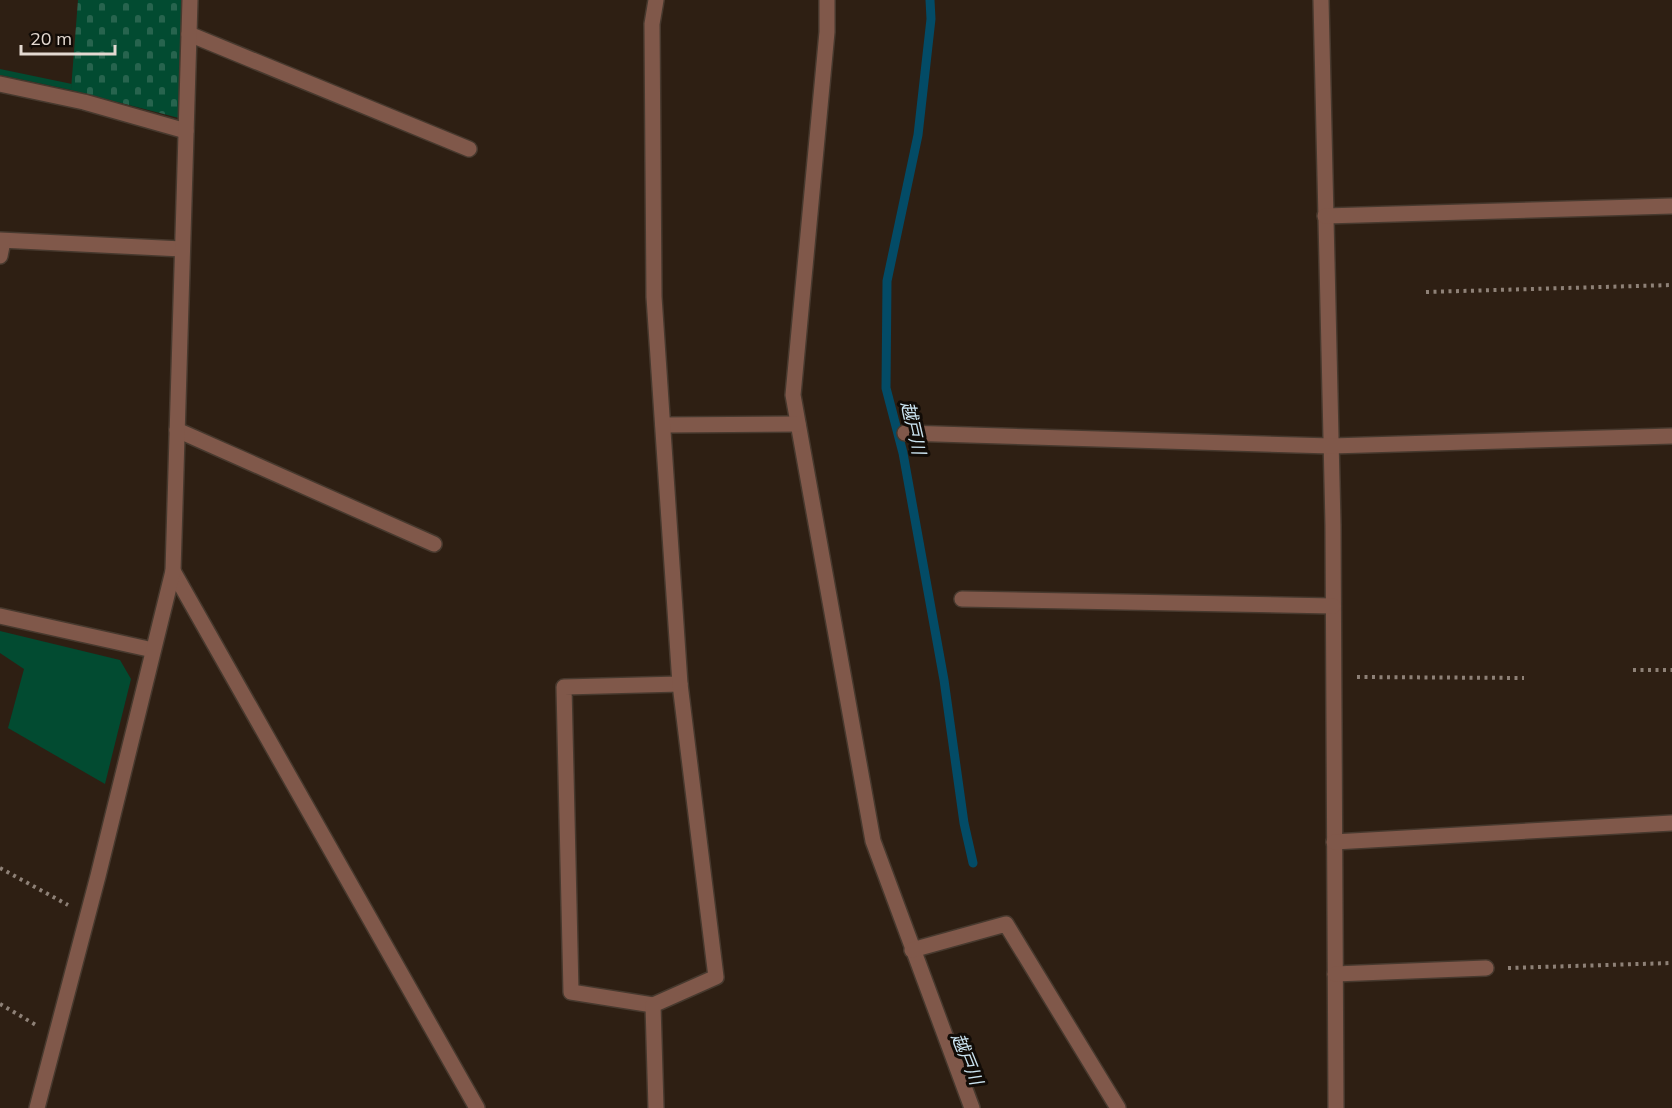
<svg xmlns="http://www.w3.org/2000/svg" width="1672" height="1108" viewBox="0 0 1672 1108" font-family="Mulish,'Noto Sans JP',sans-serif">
<defs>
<pattern id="cemetery-stones" width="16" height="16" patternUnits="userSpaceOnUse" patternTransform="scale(1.5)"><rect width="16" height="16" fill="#024b31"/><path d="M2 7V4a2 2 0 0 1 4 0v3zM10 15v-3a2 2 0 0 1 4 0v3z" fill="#27644e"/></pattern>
</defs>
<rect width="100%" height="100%" fill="#2e1f13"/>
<g fill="#024b31">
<polygon points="0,69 72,84 71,90 0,75"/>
<polygon points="0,631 120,660 131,679 105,784 8,728 24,669 0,653"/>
</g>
<polygon fill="url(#cemetery-stones)" points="78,0 187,0 184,113 179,118 71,90"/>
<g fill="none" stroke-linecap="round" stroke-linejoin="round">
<polyline stroke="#034b66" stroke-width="9" points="930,0 931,19 918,135 887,281 886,388 903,453 944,680 964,823 973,863"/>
<defs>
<g id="minor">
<polyline points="827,0 827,32 793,395 873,841 972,1108"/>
<polyline points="1321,0 1333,525 1336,1108"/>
<polyline points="189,34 469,149"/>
<polyline points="0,84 84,102 186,131"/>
<polyline points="1325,216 1672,206"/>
<polyline points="0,240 182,249"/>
<polyline points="0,256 3,241"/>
<polyline points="663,425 798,424"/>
<polyline points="177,430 434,544"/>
<polyline points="905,433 1331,446 1672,436"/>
<polyline points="173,571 477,1108"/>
<polyline points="962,599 1333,606"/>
<polyline points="0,616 153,650"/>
<polyline points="1334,842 1672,823"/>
<polyline points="912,950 1006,924 1118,1108"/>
<polyline points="1335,974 1486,968"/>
<polyline points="653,1005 571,992 564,687 680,684"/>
<polyline points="37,1108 98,876 173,571 190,0"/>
<polyline points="656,1108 653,1005 716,977 680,684 654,297 652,24 656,0"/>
</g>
</defs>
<use href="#minor" stroke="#47392e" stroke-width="18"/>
<g stroke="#8e8177" stroke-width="4" stroke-dasharray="3 4.5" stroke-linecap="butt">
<polyline points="1426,292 1672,285"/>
<polyline points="1633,670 1672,670"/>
<polyline points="1357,677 1524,678"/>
<polyline points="0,868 68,905"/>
<polyline points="1508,968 1672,963"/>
<polyline points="0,1004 36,1025"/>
</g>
<use href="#minor" stroke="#80584a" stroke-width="15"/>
</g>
<g text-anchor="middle" stroke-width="6" stroke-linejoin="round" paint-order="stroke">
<g font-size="18" font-style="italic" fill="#cae3f0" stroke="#110b06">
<text transform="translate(913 428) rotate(77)" y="6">越戸川</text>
<text transform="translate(967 1059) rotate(68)" y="6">越戸川</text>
</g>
</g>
<path d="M21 45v9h94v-9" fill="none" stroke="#e3d9d1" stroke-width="3"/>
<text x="30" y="45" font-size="18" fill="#e3d9d1" stroke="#110b06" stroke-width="4.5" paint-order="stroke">20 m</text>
</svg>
